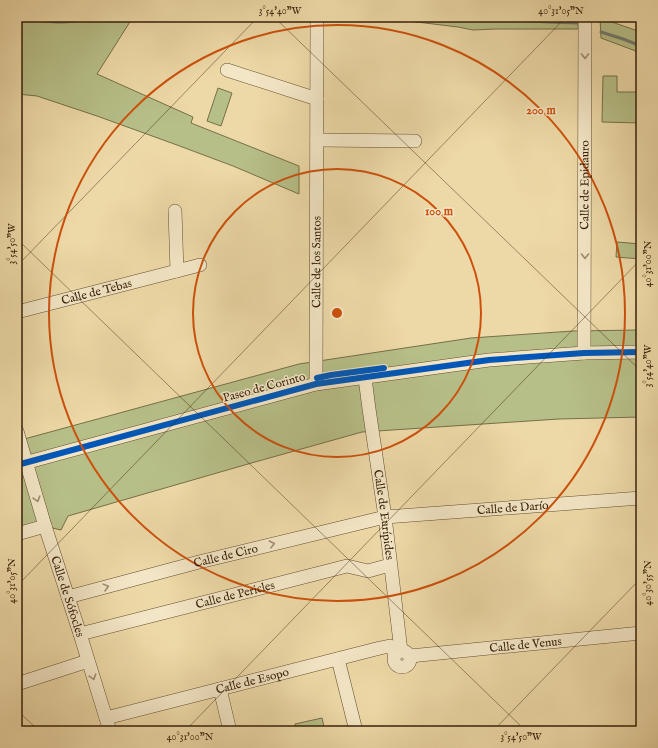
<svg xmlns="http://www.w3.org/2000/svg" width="658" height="748" viewBox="0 0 658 748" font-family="'IM FELL English',serif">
<rect width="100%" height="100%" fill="#edd9a7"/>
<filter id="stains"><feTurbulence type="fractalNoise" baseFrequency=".005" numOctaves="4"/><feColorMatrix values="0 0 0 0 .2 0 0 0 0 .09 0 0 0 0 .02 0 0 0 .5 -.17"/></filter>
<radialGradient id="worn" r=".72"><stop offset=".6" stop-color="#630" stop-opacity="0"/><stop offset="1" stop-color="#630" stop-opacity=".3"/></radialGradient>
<g fill="#b7bf88" stroke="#766f48">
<polygon points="17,17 133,17 97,74 193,117 191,123 299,166 299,194 233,166 177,145 97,116 37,96 17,94"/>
<polygon points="375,17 578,17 578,29 495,29 473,30 458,27"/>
<polygon points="600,18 641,32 641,53 601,38"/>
<polygon points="603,76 617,76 617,92 641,92 641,123 602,122"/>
<polygon points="218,88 232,93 221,126 207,121"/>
<polygon points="617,242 641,244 641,259 616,257"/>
<polygon points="641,330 641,417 559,419 362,432 248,464 68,516 61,530 35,524 17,529 17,441 299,364 471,338 573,331"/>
<polygon points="322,718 325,731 296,731 295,724"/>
</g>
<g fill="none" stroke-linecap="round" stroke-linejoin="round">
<g stroke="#747a6e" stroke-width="3">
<path d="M 23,17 C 44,21 69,26 89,17"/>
<polyline points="455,17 548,22 578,23"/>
<polyline points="601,32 623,39 641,46"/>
</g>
<defs>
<g id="minor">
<polyline points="227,70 317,99"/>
<polyline points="317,140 415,141"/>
<polyline points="175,211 177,271"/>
<path id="s1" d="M 17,312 L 200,265"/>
<path id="s2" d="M 584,353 L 585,17"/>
<path id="s3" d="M 365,378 L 369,409 L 385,517 L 401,651"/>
<path id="s4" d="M 316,384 L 317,17"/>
<path id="s5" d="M 17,431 L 45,526 L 80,634 L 110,731"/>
<polyline points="17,465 316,384 489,360 584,353 641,352"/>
<polyline points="17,534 45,526"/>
<path id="s6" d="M 68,597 L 199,562 L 385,517 L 641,498"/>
<path id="s7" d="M 80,634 L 347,566 L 368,571 L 390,565"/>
<circle cx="402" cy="659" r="8"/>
<path id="s8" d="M 410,656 L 641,633"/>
<polyline points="338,659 356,731"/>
<polyline points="17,684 88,661"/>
<polyline points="220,689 230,731"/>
<path id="s9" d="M 106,718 L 380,648 L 390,646 L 396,654"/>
</g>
</defs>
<use href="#minor" stroke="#644e30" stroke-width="14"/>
<use href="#minor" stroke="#f3e6c6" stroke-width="13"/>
<defs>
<g id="cycleway">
<polyline points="317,378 331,375 384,368"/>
<polyline points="17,465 316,384 489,360 584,353 641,352"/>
</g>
</defs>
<use href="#cycleway" stroke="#f3e6c6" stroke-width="8"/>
<use href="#cycleway" stroke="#0057b8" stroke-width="6"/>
</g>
<defs><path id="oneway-chevron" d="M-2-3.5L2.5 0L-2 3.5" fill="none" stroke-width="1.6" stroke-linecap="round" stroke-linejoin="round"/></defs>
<g stroke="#9e8c71">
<use href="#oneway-chevron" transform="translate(585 56) rotate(90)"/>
<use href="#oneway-chevron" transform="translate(585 256) rotate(90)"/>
<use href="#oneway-chevron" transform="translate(37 499) rotate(74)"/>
<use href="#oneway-chevron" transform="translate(272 544) rotate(-14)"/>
<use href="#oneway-chevron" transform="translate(106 587) rotate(-15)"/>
<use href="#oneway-chevron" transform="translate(93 677) rotate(73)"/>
</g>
<path fill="none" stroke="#361f09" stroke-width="1" stroke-opacity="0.45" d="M 274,17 L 641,371M 17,239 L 526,731M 17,266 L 258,17M 17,586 L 566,17M 17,710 L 39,731M 185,731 L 641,259M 493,731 L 641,578"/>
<g fill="none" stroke="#cd500c" stroke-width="2">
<circle cx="337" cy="313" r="144"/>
<circle cx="337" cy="313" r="288"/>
</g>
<g text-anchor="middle" stroke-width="3" stroke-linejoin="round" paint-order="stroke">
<g font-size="12" fill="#361f09" stroke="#f3e6c6">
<text dy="4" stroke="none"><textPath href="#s2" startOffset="168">Calle de Epidauro</textPath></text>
<text dy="4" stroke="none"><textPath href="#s4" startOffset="122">Calle de los Santos</textPath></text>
<text dy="4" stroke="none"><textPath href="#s1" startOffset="82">Calle de Tebas</textPath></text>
<text transform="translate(264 387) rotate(-15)" y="4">Paseo de Corinto</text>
<text dy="4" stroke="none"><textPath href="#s6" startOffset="455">Calle de Darío</textPath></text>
<text dy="4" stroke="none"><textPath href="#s3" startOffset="138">Calle de Eurípides</textPath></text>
<text dy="4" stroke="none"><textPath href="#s6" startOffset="163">Calle de Ciro</textPath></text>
<text dy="4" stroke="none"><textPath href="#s7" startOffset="160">Calle de Pericles</textPath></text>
<text dy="4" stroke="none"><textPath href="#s5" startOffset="173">Calle de Sófocles</textPath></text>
<text dy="4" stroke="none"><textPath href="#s8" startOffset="116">Calle de Venus</textPath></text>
<text dy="4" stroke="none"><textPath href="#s9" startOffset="151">Calle de Esopo</textPath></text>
</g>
</g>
<circle cx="337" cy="313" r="6" fill="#cd500c" stroke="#f3e6c6" stroke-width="2"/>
<g font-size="12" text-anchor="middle" font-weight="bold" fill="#cd500c" stroke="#f3e6c6" stroke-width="3" stroke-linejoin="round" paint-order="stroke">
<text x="541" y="114">200 m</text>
<text x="439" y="215">100 m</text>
</g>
<rect width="658" height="748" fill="none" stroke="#edd9a7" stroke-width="44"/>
<rect x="22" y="22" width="614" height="704" fill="none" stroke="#361f09" stroke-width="1.5"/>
<g font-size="10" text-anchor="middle" fill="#361f09">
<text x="280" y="14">3°54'40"W</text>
<text x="561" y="14">40°31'05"N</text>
<text transform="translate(11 244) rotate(-90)" y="4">3°54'50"W</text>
<text transform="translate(647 264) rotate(-90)" y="4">40°31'00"N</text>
<text transform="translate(647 366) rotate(-90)" y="4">3°54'40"W</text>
<text transform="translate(11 581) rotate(-90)" y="4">40°31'05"N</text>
<text transform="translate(647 583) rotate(-90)" y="4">40°30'55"N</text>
<text x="190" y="740">40°31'00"N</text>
<text x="521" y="740">3°54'50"W</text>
</g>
<rect width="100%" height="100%" filter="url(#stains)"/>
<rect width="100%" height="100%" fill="url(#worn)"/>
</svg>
